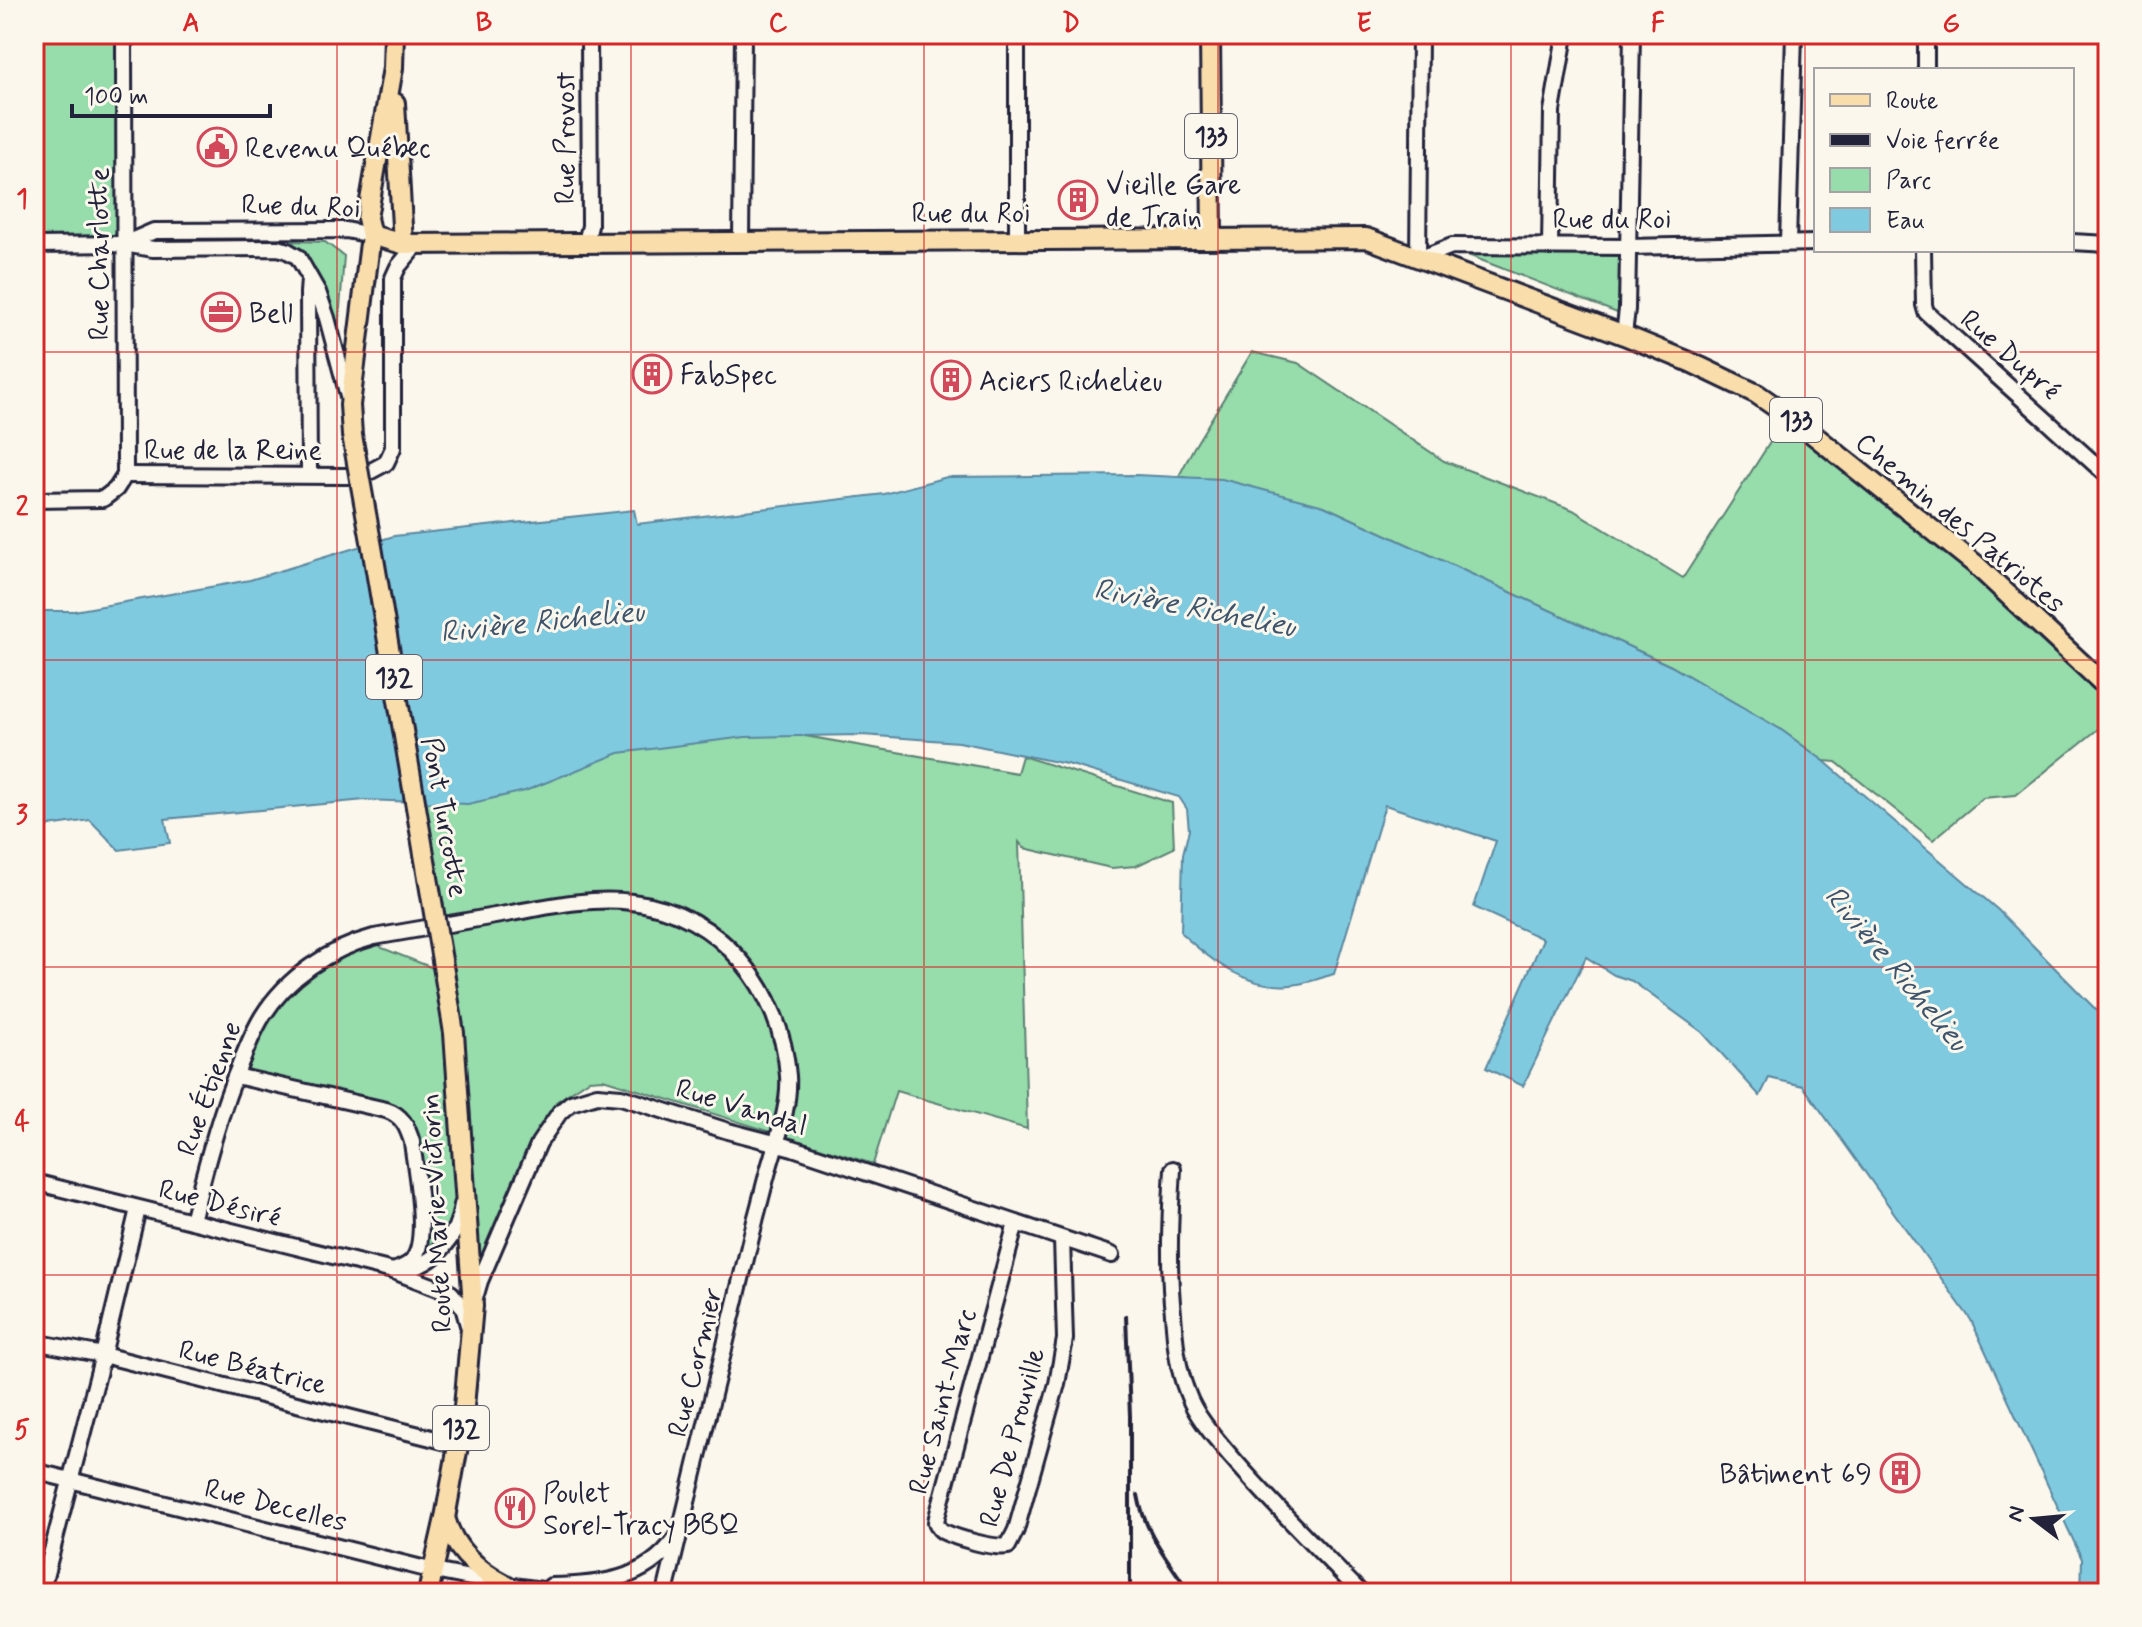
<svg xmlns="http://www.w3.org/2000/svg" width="2142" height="1627" viewBox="0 0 2142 1627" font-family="Mynerve,sans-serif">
<rect width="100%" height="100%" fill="#fbf7ec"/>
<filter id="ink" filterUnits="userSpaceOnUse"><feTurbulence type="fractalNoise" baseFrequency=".0125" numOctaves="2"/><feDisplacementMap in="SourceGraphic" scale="16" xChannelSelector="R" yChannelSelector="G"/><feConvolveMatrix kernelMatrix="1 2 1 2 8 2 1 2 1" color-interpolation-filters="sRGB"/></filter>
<g filter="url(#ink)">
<g fill="#96ddab" stroke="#5c8073" stroke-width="2">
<polygon points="34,34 118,34 119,244 34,245"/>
<polygon points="292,241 325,242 344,256 336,361 301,260"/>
<polygon points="1626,249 1625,316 1455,250"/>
<polygon points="1252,352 1298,363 1444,461 1573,510 1683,578 1787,416 1975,564 2108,695 2108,721 2016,795 1983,798 1933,840 1836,762 1824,761 1780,729 1671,666 1324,506 1179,476 1193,449"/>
<path d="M 748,726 L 1017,773 L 1022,756 L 1172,803 L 1174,848 L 1136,866 L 1111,868 L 1024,848 L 1019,842 L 1027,1129 L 896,1091 L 873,1164 L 603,1079 L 589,1080 L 556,1102 L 480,1281 L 465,1195 C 453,1221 451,1241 420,1247 L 422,1229 L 402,1119 L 236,1076 L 288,986 L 374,937 L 382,948 L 443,972 L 422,786 Z"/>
</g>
<path fill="#80cae0" stroke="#5a879e" stroke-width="2" d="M 1136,475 L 1222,479 L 1324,506 L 1671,666 L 1780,729 L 1824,761 L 1998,910 L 2108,1022 L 2108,1593 L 2081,1593 L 2082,1559 L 1971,1320 L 1803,1086 L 1769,1078 L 1760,1096 L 1702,1032 L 1632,981 L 1614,975 L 1586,957 L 1523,1086 L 1486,1068 L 1543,939 L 1474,907 L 1496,841 L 1385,805 L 1334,974 C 1320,978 1305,984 1291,985 C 1248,990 1210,960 1181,933 L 1183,854 L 1189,830 L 1187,809 L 1179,797 L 1071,765 L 959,742 L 862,735 L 745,737 L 619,753 L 525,791 L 468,804 L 365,800 L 165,819 L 170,843 L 119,850 L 90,820 L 34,828 L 34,611 L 74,611 L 250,580 L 394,536 L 634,510 L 637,524 L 884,494 L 947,477 Z"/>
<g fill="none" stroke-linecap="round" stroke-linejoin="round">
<defs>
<g id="minor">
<polyline points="1017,34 1017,239"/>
<polyline points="1420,34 1418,259 1452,246 1629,247 1816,243"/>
<polyline points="1926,70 1926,34"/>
<polyline points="741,241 743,34"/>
<polyline points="586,242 590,226 589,34"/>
<polyline points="2072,242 2108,244"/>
<polyline points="1788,243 1794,34"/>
<polyline points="124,244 154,231 346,230 371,235"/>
<polyline points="34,245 124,244 153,249 277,248 286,250 298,257 318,292 327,318 349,400"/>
<polyline points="1550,247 1552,111 1564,41"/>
<polyline points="1923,250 1924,305 1926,312 2108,476"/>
<polyline points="309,279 308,293 309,475"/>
<polyline points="1624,335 1627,309 1632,34"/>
<polyline points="371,471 386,463 393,448 393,278 398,267 417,244"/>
<polyline points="125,475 348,476"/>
<polyline points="34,500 103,499 116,489 125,475 124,34"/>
<path d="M 236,1076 L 386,1110 C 402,1115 407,1126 412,1142 C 415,1169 431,1243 411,1262 C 406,1266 399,1269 393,1271"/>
<path d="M 1173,1169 C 1170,1218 1168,1265 1173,1314 C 1175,1341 1177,1367 1187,1392 C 1196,1418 1217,1440 1235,1461 C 1275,1507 1319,1550 1361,1593"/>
<polyline points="34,1182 393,1271 451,1293 463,1307 468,1325"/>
<path d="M 192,1221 C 204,1173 216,1126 234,1079 C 243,1058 250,1037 262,1017 C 287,977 329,949 374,937 C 420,929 466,921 512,913 C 550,906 592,897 632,902 C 720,912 782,990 788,1076 C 790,1106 778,1136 770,1164 C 765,1181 761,1199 756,1217 C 725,1342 696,1468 665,1593"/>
<path d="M 1016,1223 L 937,1517 L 936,1522 C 939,1528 939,1529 944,1532 C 957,1538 994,1549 1008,1546 L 1016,1530 L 1057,1384 L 1065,1339 L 1062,1239"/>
<path d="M 406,1269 C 437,1264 458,1235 462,1205"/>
<polyline points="475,1298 480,1281 539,1143 560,1112 571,1103 597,1095 621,1097 728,1131 793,1148 1112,1255"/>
<polyline points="34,1342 103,1355 459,1445"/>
<polyline points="34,1471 434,1571 506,1585 564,1593"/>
<path d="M 551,1586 C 599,1585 645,1581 675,1539"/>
<polyline points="41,1593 103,1355 138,1209"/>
</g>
<g id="major">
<polyline points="1210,34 1212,238"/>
<polyline points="395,103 403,244"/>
<polyline points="371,235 403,244 1366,238 1624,335 1690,362 1757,394 1800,424 1975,564 2108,688"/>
<polyline points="352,435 350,405 371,235 367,218 393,68 394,34"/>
<polyline points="372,547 416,807"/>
<path d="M 445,1518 C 454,1550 477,1570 506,1585"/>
<polyline points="428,1593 445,1518 463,1418 473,1306 454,1033 444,972"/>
</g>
</defs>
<use href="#minor" stroke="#22223b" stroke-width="20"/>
<use href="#major" stroke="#22223b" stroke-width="24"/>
<use href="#minor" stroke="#fbf7ec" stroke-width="14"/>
<use href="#major" stroke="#f9deab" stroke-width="18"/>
<g stroke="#22223b" stroke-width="4">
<polyline points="1126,1316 1130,1416 1130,1593"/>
<path d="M 1138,1495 C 1144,1531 1166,1557 1186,1587"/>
</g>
<defs>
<g id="major-bridge">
<polyline points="352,435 372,547"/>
<polyline points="416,807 444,972"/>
</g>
</defs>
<use href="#major-bridge" stroke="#22223b" stroke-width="24" stroke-linecap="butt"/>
<use href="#major-bridge" stroke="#f9deab" stroke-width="18"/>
</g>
</g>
<path fill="none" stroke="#d62828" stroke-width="2" stroke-opacity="0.55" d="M 337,34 L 337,1593M 631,34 L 631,1593M 924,34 L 924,1593M 1218,34 L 1218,1593M 1511,34 L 1511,1593M 1805,34 L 1805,1593M 34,352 L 2108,352M 34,660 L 2108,660M 34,967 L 2108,967M 34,1275 L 2108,1275"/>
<defs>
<symbol id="civic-ring" viewBox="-11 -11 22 22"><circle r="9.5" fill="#fbf7ec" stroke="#d1495b" stroke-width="1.5"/><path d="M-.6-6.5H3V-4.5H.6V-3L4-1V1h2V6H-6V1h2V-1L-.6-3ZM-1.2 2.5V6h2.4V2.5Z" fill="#d1495b"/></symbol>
<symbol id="building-ring" viewBox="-11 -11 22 22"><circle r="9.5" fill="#fbf7ec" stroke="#d1495b" stroke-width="1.5"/><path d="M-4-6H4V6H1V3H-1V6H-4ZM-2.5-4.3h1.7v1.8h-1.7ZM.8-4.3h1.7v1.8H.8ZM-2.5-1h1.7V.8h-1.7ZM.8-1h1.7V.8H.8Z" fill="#d1495b"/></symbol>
<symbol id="office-ring" viewBox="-11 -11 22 22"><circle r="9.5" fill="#fbf7ec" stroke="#d1495b" stroke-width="1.5"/><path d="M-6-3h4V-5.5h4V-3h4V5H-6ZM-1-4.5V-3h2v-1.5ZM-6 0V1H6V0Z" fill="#d1495b"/></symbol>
<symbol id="restaurant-ring" viewBox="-11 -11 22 22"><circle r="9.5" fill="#fbf7ec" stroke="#d1495b" stroke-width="1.5"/><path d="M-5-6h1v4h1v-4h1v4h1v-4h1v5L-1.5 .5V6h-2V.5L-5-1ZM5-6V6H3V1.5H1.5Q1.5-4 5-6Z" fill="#d1495b"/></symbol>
</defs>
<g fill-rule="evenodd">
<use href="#civic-ring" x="195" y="125" width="44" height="44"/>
<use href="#building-ring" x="1056" y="178" width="44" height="44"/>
<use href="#office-ring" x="199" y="290" width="44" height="44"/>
<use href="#building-ring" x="630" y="352" width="44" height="44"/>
<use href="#building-ring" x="929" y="358" width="44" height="44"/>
<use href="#building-ring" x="1878" y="1451" width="44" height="44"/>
<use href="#restaurant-ring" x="493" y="1486" width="44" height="44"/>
</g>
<g text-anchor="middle" stroke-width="6" stroke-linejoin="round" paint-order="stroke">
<g fill="#fbf7ec" stroke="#636270" stroke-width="2">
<rect x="1185" y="114" width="52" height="44" rx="6"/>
<rect x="1770" y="398" width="52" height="44" rx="6"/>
<rect x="366" y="655" width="56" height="44" rx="6"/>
<rect x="433" y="1406" width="56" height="44" rx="6"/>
</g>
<g font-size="26" font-weight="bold" fill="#22223b">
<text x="1211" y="145">133</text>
<text x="1796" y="429">133</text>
<text x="394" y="686">132</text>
<text x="461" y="1437">132</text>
</g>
<g font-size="28" fill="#22223b" stroke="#fbf7ec">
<text transform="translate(564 138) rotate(-90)" y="10">Rue Provost</text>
<text transform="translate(301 205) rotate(2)" y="10">Rue du Roi</text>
<text x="971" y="222">Rue du Roi</text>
<text x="1612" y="228">Rue du Roi</text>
<text transform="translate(98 254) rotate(-90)" y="10">Rue Charlotte</text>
<text transform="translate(2011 354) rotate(41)" y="10">Rue Dupré</text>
<text x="233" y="459">Rue de la Reine</text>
<text transform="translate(1961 522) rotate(40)" y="10">Chemin des Patriotes</text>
<text transform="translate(446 817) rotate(80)" y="10">Pont Turcotte</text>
<text transform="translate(208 1088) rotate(-70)" y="10">Rue Étienne</text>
<text transform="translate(742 1106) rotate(17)" y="10">Rue Vandal</text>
<text transform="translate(220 1202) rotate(14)" y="10">Rue Désiré</text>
<text transform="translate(435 1213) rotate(-93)" y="10">Route Marie-Victorin</text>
<text transform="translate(694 1362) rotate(-76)" y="10">Rue Cormier</text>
<text transform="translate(253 1366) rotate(14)" y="10">Rue Béatrice</text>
<text transform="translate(941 1401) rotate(-75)" y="10">Rue Saint-Marc</text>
<text transform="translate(1011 1437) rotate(-75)" y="10">Rue De Prouville</text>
<text transform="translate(276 1504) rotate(14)" y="10">Rue Decelles</text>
</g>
<g font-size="28" fill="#22223b" stroke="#fbf7ec" text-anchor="start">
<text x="245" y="157">Revenu Québec</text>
<text x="1106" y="194">Vieille Gare<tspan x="1106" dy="32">de Train</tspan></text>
<text x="249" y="322">Bell</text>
<text x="680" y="384">FabSpec</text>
<text x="979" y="390">Aciers Richelieu</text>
<text x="1872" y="1483" text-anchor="end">Bâtiment 69</text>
<text x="543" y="1502">Poulet<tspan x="543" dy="32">Sorel-Tracy BBQ</tspan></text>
</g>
<g font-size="30" font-style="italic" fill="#3e546d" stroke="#fbf7ec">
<text transform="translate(1195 607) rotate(11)" y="10">Rivière Richelieu</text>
<text transform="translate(542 621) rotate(-6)" y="10">Rivière Richelieu</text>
<text transform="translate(1897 968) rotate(50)" y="10">Rivière Richelieu</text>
</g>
</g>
<rect width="2142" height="1627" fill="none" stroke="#fbf7ec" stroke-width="88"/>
<rect x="1814" y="68" width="260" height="184" fill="#fbf7ec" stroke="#a4a2a5" stroke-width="2"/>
<rect x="1830" y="94" width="40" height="12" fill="#f9deab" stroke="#a4a2a5" stroke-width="2"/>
<text x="1886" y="108" font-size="24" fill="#22223b">Route</text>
<rect x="1830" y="134" width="40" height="12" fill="#22223b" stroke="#a4a2a5" stroke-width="2"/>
<text x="1886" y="148" font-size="24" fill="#22223b">Voie ferrée</text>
<rect x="1830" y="168" width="40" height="24" fill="#96ddab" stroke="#a4a2a5" stroke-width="2"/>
<text x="1886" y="188" font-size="24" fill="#22223b">Parc</text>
<rect x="1830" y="208" width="40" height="24" fill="#80cae0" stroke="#a4a2a5" stroke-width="2"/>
<text x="1886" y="228" font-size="24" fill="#22223b">Eau</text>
<g transform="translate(2034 1519) rotate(286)" stroke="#fbf7ec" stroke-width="6" paint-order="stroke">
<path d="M0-6L14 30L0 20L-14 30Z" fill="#22223b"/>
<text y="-12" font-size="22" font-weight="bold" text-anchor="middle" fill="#22223b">N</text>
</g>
<path d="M72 104v12h198v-12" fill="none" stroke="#22223b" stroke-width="4"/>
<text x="84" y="104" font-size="24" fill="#22223b" stroke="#fbf7ec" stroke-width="6" paint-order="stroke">100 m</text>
<rect x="44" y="44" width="2054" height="1539" fill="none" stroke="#d62828" stroke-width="3"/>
<g font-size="26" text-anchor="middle" font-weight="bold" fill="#d62828">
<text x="191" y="31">A</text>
<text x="484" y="31">B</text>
<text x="778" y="31">C</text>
<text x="1071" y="31">D</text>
<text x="1364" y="31">E</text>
<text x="1658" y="31">F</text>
<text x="1951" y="31">G</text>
<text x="22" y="207">1</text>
<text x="22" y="515">2</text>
<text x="22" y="823">3</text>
<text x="22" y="1130">4</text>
<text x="22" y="1438">5</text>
</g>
</svg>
